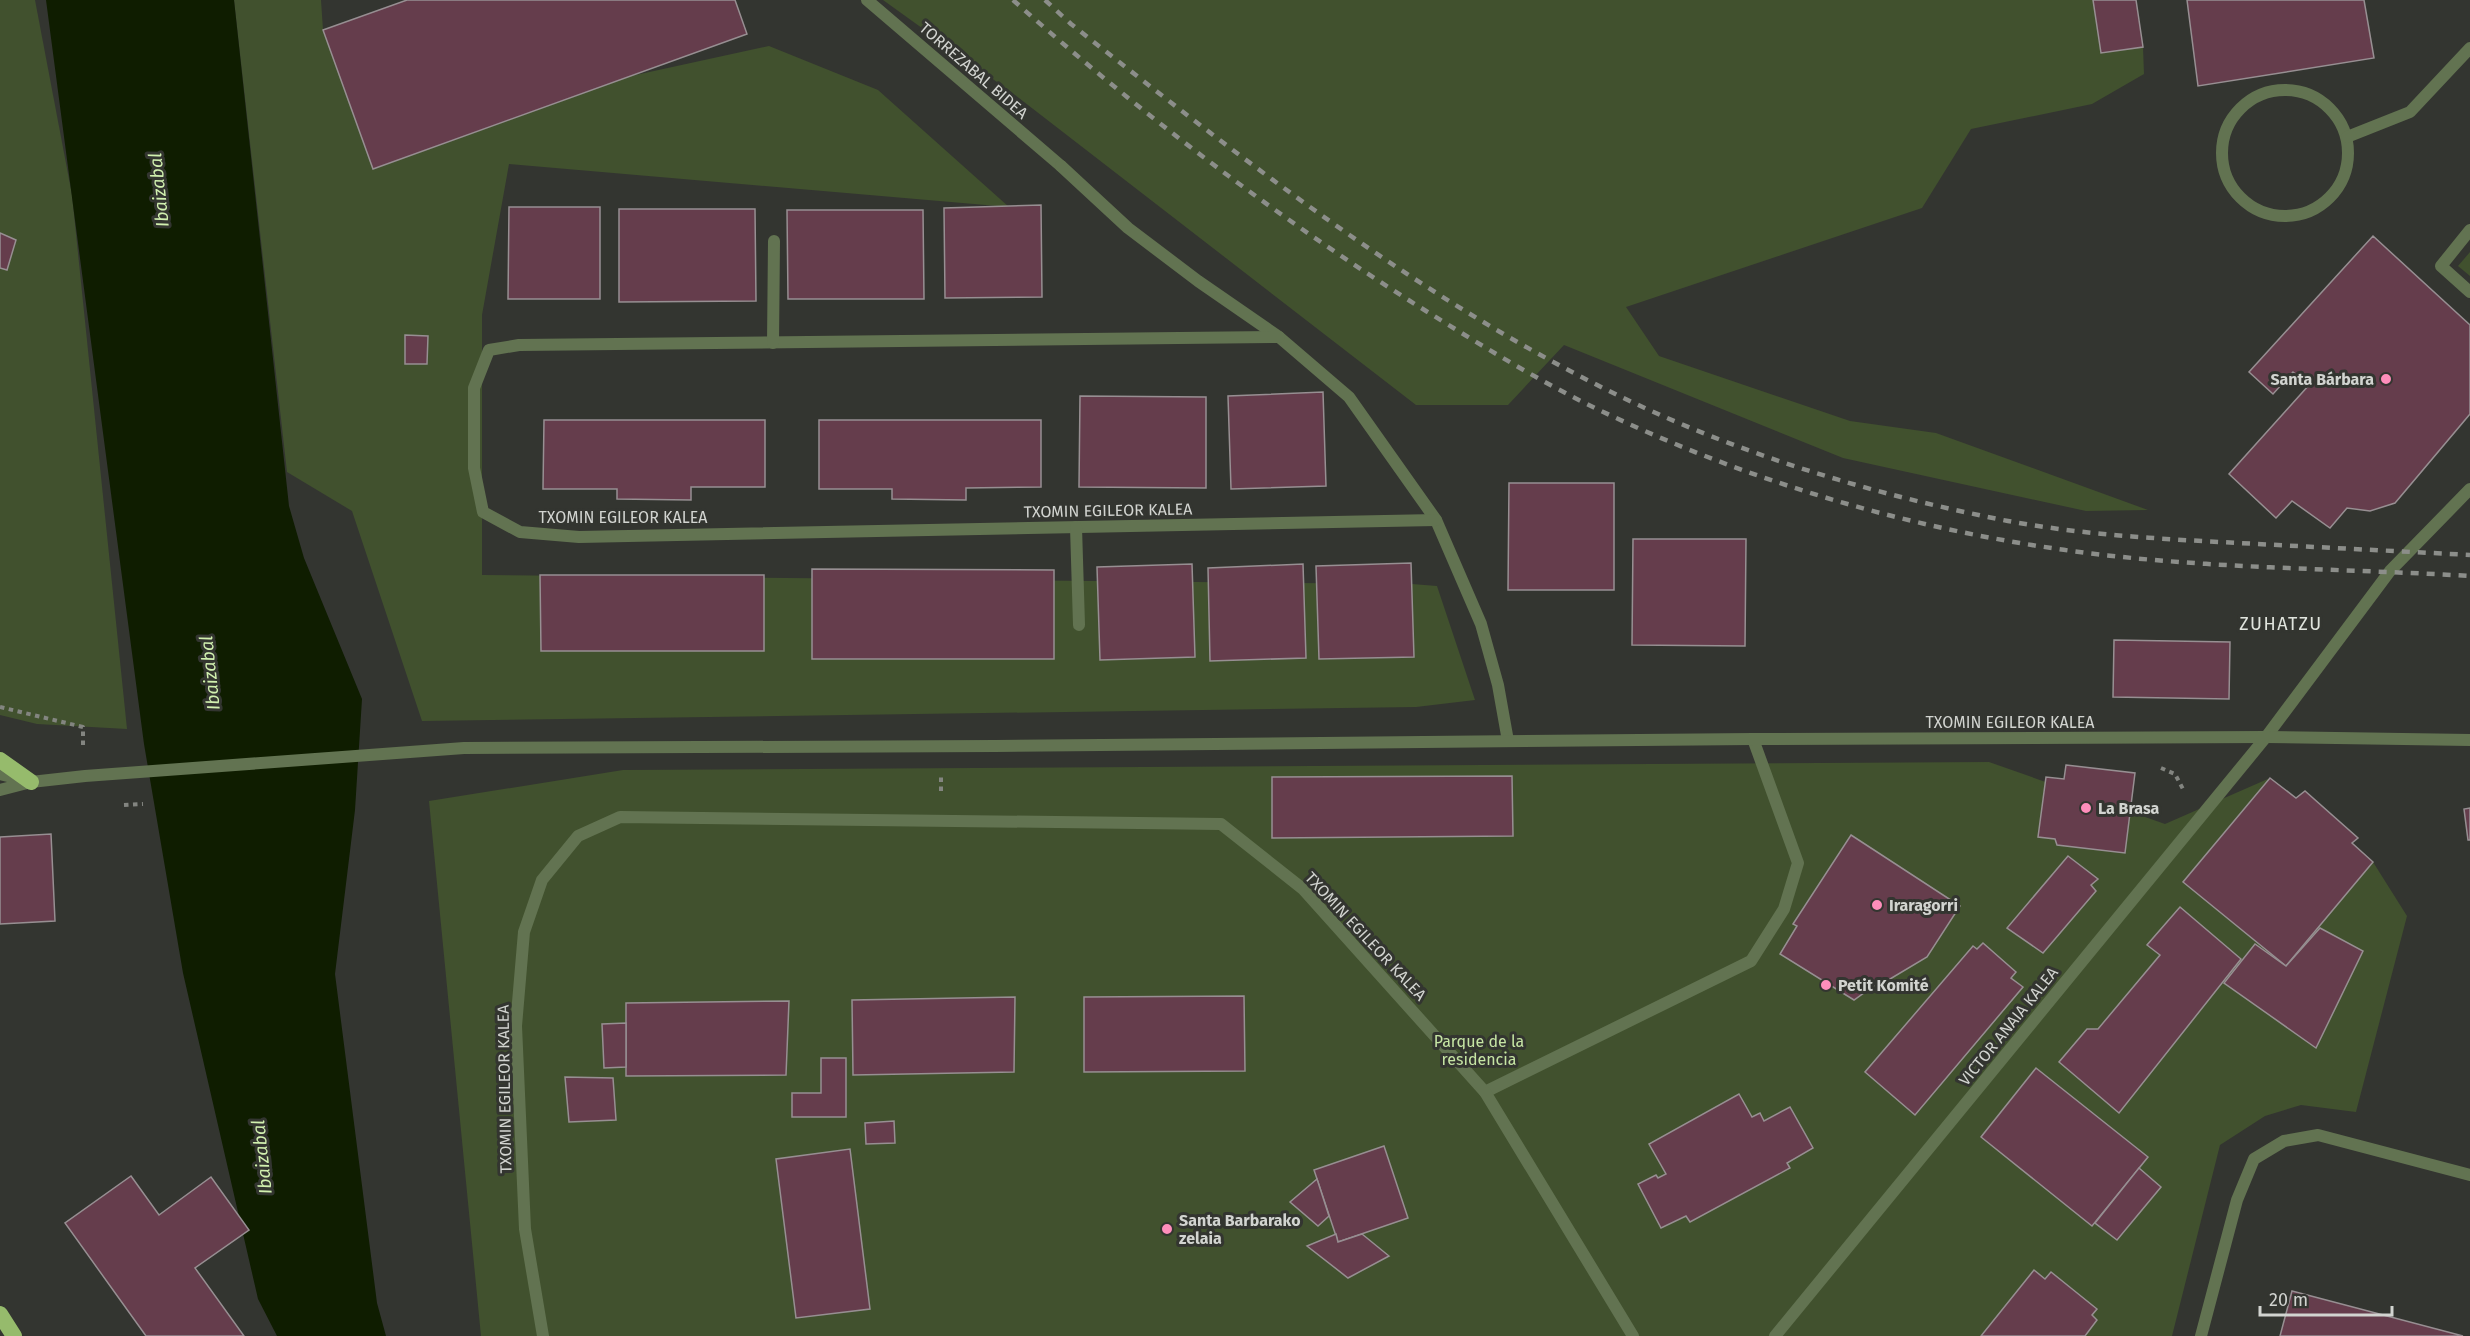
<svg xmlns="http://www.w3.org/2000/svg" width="2470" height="1336" viewBox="0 0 2470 1336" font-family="'Fira Sans',sans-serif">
<rect width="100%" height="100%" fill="#333530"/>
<g fill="#41512e">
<polygon points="0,0 35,0 72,195 127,729 37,724 0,715"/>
<polygon points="234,0 321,0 323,30 374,169 631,76 769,46 878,90 1009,207 509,164 482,315 482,575 1412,584 1437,586 1475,700 1416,707 422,721 352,511 287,472"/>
<polygon points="883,0 2093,0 2101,53 2143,47 2144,74 2092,104 1971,129 1922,208 1626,307 1659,356 1850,421 1936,433 2148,510 2086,511 1843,458 1564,345 1508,405 1416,405 1015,95"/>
<polygon points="2470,252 2470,276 2458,266"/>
<polygon points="1989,762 2165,824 2270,778 2373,862 2407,916 2356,1112 2301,1105 2265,1116 2220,1145 2172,1336 481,1336 429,801 623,770"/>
</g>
<polygon fill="#0f1d00" points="46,0 234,0 289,506 304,558 362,699 355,810 335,974 377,1303 386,1336 277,1336 258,1299 183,973 144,744"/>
<g fill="#653d4c" stroke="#978f92" stroke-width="1.5">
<polygon points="407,0 735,0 747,34 373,169 323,30"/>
<polygon points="2093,0 2136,0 2143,47 2101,53"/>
<polygon points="2187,0 2364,0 2374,58 2198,86"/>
<polygon points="1041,205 1042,297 945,298 944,208"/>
<polygon points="509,207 600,207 600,299 508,299"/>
<polygon points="619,209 755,209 756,301 619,302"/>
<polygon points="787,210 923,210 924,299 788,299"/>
<polygon points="0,233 16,240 7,270 0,268"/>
<polygon points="2373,236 2470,325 2470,414 2395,503 2370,511 2347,508 2330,528 2292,501 2276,518 2229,474 2309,385 2293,372 2273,394 2249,372"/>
<polygon points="405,335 428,336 427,364 405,364"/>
<polygon points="1323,392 1326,486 1231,489 1228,396"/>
<polygon points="1080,396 1206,397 1206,488 1079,487"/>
<polygon points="544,420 765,420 765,487 691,487 691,500 617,499 617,489 543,489"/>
<polygon points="819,420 1041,420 1041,487 966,488 966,500 892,499 892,489 819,489"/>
<polygon points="1509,483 1614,483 1614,590 1508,590"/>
<polygon points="1633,539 1746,539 1745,646 1632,645"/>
<polygon points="1411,563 1414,657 1319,659 1316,566"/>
<polygon points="1192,564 1195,657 1100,660 1097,567"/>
<polygon points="1303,564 1306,658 1210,661 1208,568"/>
<polygon points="812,569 1054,570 1054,659 812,659"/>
<polygon points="540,575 764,575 764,651 541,651"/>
<polygon points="2114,640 2230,642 2229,699 2113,697"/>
<polygon points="2066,765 2135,773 2125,853 2057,845 2055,839 2038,837 2046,777 2064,779"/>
<polygon points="1512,776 1513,836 1272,838 1272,777"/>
<polygon points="2270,778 2296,798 2305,791 2358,838 2352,843 2373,862 2286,966 2183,882"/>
<polygon points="2470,808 2470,840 2468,840 2464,809"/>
<polygon points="51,834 55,921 0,924 0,837"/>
<polygon points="1851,835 1960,906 1927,957 1885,982 1882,980 1854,1000 1780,954 1797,926 1793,924"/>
<polygon points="2068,856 2098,879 2091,885 2096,891 2043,953 2007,928"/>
<polygon points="2180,907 2241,959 2119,1113 2059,1062 2087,1029 2098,1029 2160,955 2147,945"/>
<polygon points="2320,928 2363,951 2316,1048 2224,983 2255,944 2286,966"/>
<polygon points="1983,943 2016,972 2011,978 2023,987 1915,1115 1865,1072 1973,946 1977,949"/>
<polygon points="1244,996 1245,1071 1084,1072 1084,997"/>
<polygon points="1015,997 1014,1072 853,1075 852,1000"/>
<polygon points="789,1001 786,1075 626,1076 626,1003"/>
<polygon points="626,1023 626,1067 604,1068 602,1024"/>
<polygon points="821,1058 846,1058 846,1117 792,1117 792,1093 821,1093"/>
<polygon points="2036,1068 2148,1157 2092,1226 1981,1137"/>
<polygon points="565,1077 613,1078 616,1120 569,1122"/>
<polygon points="1739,1094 1752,1117 1760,1113 1764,1121 1790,1107 1813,1148 1787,1163 1790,1168 1690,1222 1686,1216 1661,1228 1638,1184 1656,1175 1658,1178 1666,1174 1649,1144"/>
<polygon points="894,1121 895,1143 866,1144 865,1123"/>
<polygon points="1384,1146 1408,1218 1338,1242 1314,1170"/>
<polygon points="850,1149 870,1309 796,1318 776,1159"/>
<polygon points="2139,1168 2161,1187 2117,1240 2095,1223"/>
<polygon points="131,1176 159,1215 211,1177 249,1230 195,1268 244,1336 146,1336 65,1223"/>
<polygon points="1317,1179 1329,1216 1318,1226 1290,1202"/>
<polygon points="1336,1234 1338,1242 1362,1234 1389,1256 1348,1278 1307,1246"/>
<polygon points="2034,1270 2045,1279 2051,1272 2097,1309 2092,1315 2097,1320 2085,1336 1981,1336"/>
<polygon points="2292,1291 2463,1336 2280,1336"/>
</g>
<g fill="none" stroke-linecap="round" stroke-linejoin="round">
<g stroke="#838580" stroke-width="4" stroke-dasharray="4.5 4.5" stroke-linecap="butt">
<polyline points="0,707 83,727 83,748"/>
<polyline points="2161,768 2175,774 2184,791"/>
<polyline points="941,791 941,774"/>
<polyline points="124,805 143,804"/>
</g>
<g stroke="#627351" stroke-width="12">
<polyline points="867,0 1061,166"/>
<circle cx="2285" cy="153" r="63"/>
<polyline points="2347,137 2410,112 2470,48"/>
<polyline points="2470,230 2441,266 2470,292"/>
<polyline points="1485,1092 1751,961 1784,909 1798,863 1753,739"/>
</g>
<g stroke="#627351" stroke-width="12">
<polyline points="1061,166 1128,228 1198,281 1279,337 1349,397 1436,520 1481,624 1498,685 1508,741"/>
<polyline points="1279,337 519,345 489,350 474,388 474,468 483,512 520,532 579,537 1436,520"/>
<polyline points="773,343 774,241"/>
<polyline points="1076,527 1079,625"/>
<polyline points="543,1336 525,1229 516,1026 524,932 542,880 578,836 620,817 1221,824 1303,889 1485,1092 1633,1336"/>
<polyline points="1775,1336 2266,737 2390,571 2470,489"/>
<polyline points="2201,1336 2237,1200 2254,1159 2284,1141 2318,1135 2470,1175"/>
</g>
<g stroke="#627351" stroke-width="12">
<polyline points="0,774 24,780"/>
<polyline points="0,790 31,782 85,776 464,748 995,746 1753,739 2266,737 2470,740"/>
</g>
<g stroke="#96bb6c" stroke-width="16">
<polyline points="0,760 31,782"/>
<polyline points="0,1314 14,1336"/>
</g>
<g stroke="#8c8e8a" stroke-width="4.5" stroke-dasharray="8 8" stroke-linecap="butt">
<path d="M 1013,0 C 1141,114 1280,220 1426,311 C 1481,345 1537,380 1595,408 C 1740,478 1898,526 2058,549 C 2194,569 2333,568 2470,576"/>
<path d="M 1045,0 L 1071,24 C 1252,167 1436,312 1647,409 C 1761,461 1885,497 2008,521 C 2084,535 2162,539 2239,543 C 2316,547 2393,551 2470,555"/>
</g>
</g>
<g fill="#fe8ebb" stroke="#333530" stroke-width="2">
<circle cx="2386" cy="379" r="6"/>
<circle cx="2086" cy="808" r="6"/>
<circle cx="1877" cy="905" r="6"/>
<circle cx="1826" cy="985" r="6"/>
<circle cx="1167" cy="1229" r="6"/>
</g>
<g text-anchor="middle" stroke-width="6" stroke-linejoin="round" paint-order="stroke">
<g font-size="16" fill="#d2d4d0" stroke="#333530">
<text transform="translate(974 70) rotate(41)" y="6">TORREZABAL BIDEA</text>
<text transform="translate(1108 510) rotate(-1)" y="6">TXOMIN EGILEOR KALEA</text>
<text x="623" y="523">TXOMIN EGILEOR KALEA</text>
<text x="2010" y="728">TXOMIN EGILEOR KALEA</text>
<text transform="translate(1366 936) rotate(47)" y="6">TXOMIN EGILEOR KALEA</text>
<text transform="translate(2008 1026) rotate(-51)" y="6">VICTOR ANAIA KALEA</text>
<text transform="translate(504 1089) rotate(-91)" y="6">TXOMIN EGILEOR KALEA</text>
</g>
<g font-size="16" font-weight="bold" fill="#d2d4d0" stroke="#333530" text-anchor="start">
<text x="2374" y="385" text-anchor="end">Santa Bárbara</text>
<text x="2098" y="814">La Brasa</text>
<text x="1889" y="911">Iraragorri</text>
<text x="1838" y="991">Petit Komité</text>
<text x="1179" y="1226">Santa Barbarako<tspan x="1179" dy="18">zelaia</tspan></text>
</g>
<g font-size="16" fill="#c6e5a4" stroke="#333530">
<text x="1479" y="1047">Parque de la<tspan x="1479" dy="18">residencia</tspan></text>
</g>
<g font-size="18" font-style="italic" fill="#d1f0af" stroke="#333530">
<text transform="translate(159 190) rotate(-96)" y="6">Ibaizabal</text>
<text transform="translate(210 673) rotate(-96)" y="6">Ibaizabal</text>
<text transform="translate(262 1157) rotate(-96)" y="6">Ibaizabal</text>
</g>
<g font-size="18" letter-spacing="1.5" fill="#e0e4dd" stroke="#333530">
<text x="2281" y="630">ZUHATZU</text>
</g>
</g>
<path d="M2260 1306v9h132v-9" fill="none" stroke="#d2d4d0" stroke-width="3"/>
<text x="2269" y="1306" font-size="18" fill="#d2d4d0" stroke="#333530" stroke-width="4.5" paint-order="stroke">20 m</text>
</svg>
